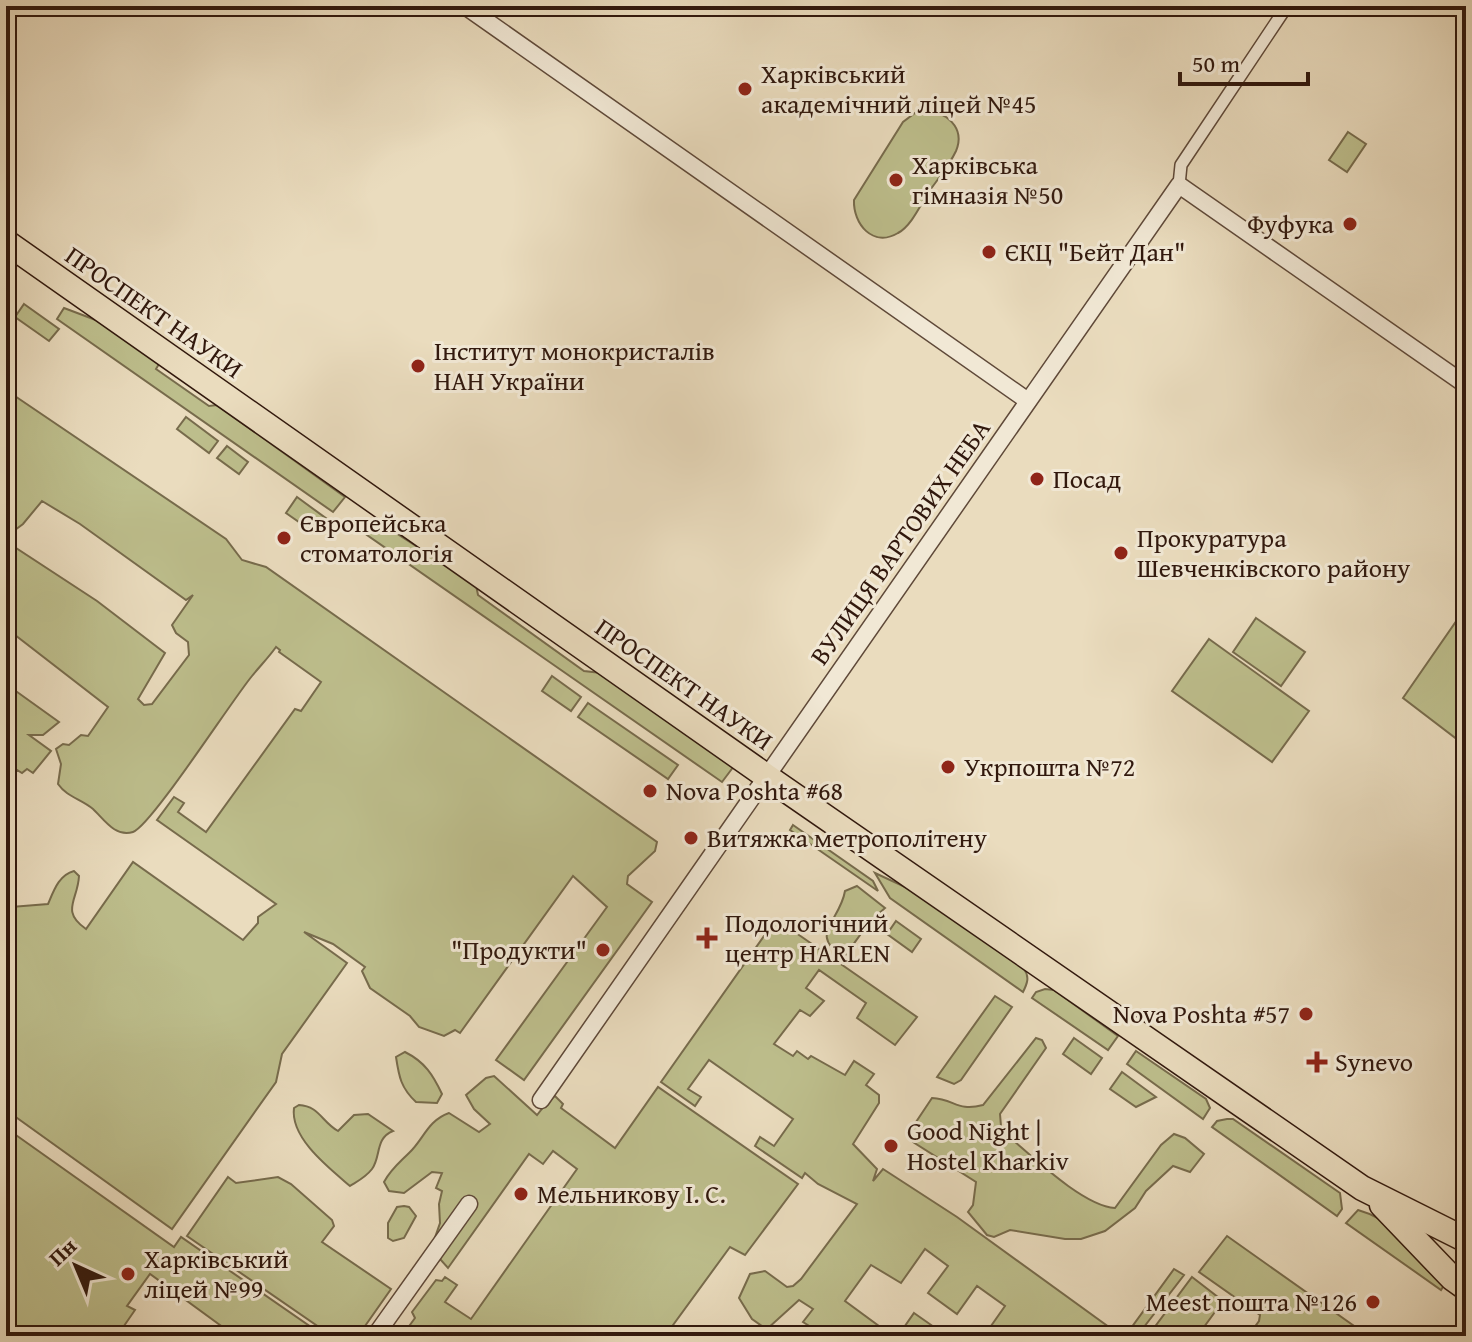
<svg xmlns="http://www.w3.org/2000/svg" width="1472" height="1342" viewBox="0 0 1472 1342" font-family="'Gentium Book Plus',serif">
<rect width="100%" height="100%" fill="#eadcbe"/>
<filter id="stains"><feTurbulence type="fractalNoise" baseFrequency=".0025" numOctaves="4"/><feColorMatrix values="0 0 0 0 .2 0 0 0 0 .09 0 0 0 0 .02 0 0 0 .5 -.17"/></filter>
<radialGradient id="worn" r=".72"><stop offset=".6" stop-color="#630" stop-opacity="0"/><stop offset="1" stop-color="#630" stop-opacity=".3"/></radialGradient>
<g fill="#bdbe8c" stroke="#776b4c" stroke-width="2" fill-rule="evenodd">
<path d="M 924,110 C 945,111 966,127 956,151 C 949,166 937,180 928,193 C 920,206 911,226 898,233 C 873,248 853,224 854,200 L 903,122 L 915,113 Z"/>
<polygon points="1348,132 1366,144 1347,172 1329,160"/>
<polygon points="24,304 59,329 49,341 15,317"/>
<polygon points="64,308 101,322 159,364 156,369 209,406 217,405 345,497 333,512 57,319"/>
<path d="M 6,390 L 226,539 L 242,560 L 266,567 L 657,842 L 655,851 L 628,876 L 627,884 L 652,902 L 524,1080 L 496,1060 L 607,907 L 573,876 L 460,1033 L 455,1030 L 444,1036 L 419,1027 L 410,1016 L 370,988 L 362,971 L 365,967 L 333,944 L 304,932 L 347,963 L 282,1054 L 276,1082 L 172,1229 L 6,1110 L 6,903 L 11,907 L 48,904 C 54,890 59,875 74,871 L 79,876 C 78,900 60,911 86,929 L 133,862 L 243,940 L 258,923 L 258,917 L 276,904 L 157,820 L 174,797 L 184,803 L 178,812 L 206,832 L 295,709 L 301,711 L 321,682 L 279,652 L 280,650 L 276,647 C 269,657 260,666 252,676 C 232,700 151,826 133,832 C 115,838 103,818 93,809 C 81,799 67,797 58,784 L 61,764 L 56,749 L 63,744 L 69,745 L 81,735 L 88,736 L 108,707 L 6,628 ZM 42,501 L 80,524 L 186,600 L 193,595 L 172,625 L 176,633 L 188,642 L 189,655 L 152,704 L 144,705 L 138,699 L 165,653 L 97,601 L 10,544 L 11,533 L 23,524 Z"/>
<polygon points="186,417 218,441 209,453 177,429"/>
<polygon points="227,446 248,462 239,474 217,458"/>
<polygon points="297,497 327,519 309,529 286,513"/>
<polygon points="382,524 476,585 478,595 584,671 601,673 734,766 722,782 367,535 376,525"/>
<polygon points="1466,607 1466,728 1458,740 1403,698"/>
<polygon points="1256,618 1305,652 1281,686 1233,652"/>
<polygon points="1209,639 1309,711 1272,762 1172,691"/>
<polygon points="552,676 581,697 571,711 542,691"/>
<polygon points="6,684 59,722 43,735 29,735 51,751 33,773 27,769 22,773 17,770 6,778"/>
<polygon points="588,703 678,765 668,779 578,717"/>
<polygon points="793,825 873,881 878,891 790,830"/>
<path d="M 875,873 L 916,892 L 1024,969 C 1030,977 1027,984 1023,992 L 890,898 Z"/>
<path d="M 857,886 L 885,908 C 865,924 859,938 844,957 C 807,934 840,922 845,891 Z"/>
<polygon points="776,919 917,1017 895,1045 857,1018 866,1003 819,970 806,988 824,1001 810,1016 800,1010 774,1044 793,1056 797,1051 808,1059 811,1056 845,1075 854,1061 874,1074 866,1085 879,1095 879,1103 853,1144 877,1169 873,1181 883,1169 957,1217 1120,1335 1124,1335 1131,1328 1174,1269 1184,1275 1137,1336 984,1336 1005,1306 977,1286 957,1314 928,1293 948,1266 925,1249 901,1283 871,1265 845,1301 883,1329 878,1336 841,1336 827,1327 822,1334 803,1322 813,1309 799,1300 767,1329 774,1336 757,1336 766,1329 752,1319 739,1298 750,1274 765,1271 787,1287 793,1286 801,1279 857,1204 818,1184 805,1173 802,1178 755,1146 760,1137 774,1146 793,1119 709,1060 688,1089 701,1097 695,1106 661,1082"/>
<polygon points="896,921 921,939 912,952 887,934"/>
<polygon points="1045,989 1054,990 1118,1036 1108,1050 1032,998 1036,992"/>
<polygon points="995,996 1012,1007 961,1080 954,1084 937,1077"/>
<path d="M 1036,1038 L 1042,1040 L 1046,1048 L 1000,1114 L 1001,1126 L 1007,1135 C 1032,1156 1083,1206 1115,1208 L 1161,1145 L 1174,1134 L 1185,1138 L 1204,1154 L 1190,1172 L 1173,1166 L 1146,1191 L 1135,1208 L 1105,1231 L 1081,1239 L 1065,1239 L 1010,1230 L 994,1237 L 987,1235 L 968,1212 L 973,1205 L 976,1182 L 913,1142 L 908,1134 L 932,1098 C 955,1099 957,1112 983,1105 Z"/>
<polygon points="1074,1038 1102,1058 1091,1074 1063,1054"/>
<polygon points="1136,1051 1206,1099 1210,1108 1203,1119 1127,1064"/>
<path d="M 405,1052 C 425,1062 433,1075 442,1094 L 437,1103 L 416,1102 C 401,1088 399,1077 396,1057 Z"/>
<polygon points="1122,1072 1156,1097 1136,1107 1110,1089"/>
<path d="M 494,1076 L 537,1115 L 549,1100 L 555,1096 L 563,1104 L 561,1108 L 615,1148 L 658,1087 L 798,1184 L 745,1255 L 730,1247 L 665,1336 L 402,1336 L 415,1318 L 412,1312 L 436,1280 L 442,1281 L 445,1277 L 457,1285 L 445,1302 L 471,1319 L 577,1169 L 553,1151 L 543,1164 L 529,1154 L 448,1268 L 431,1249 L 440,1223 L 439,1204 L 442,1191 L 436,1188 L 442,1173 L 432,1172 L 404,1193 L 389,1191 L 384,1182 C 391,1169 399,1163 409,1153 C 424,1139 427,1121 449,1113 L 479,1132 L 490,1124 L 474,1109 L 466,1095 L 486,1078 Z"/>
<path d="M 299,1105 C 319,1106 322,1122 338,1131 L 354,1115 L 368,1114 L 393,1131 C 375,1138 381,1157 372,1169 C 366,1177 358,1181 350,1186 C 329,1168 290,1138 294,1108 Z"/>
<polygon points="1227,1119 1233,1119 1340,1193 1342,1209 1337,1216 1212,1127 1217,1121"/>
<polygon points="6,1128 174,1247 181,1237 324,1336 235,1336 150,1274 127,1306 135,1310 117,1336 6,1336"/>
<polygon points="228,1177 236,1183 278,1177 291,1184 332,1220 334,1226 322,1242 391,1289 358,1336 332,1336 187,1236"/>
<polygon points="404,1206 409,1207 416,1216 404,1238 393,1241 388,1238 388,1223 397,1207"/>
<path d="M 1358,1210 C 1395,1220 1421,1255 1446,1282 L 1441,1290 L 1346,1223 Z"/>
<polygon points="1227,1236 1364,1333 1362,1336 1248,1336 1259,1321 1260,1315 1199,1272"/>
<polygon points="1192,1277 1223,1301 1204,1327 1217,1336 1148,1336"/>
<polygon points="914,1313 944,1334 943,1336 898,1336"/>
</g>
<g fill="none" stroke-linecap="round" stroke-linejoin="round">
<defs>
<polyline id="pedestrian" points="1179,185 1181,165 1287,6"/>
<g id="minor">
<polyline points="465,6 1028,401"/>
<polyline points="541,1100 1179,185 1466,385"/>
<polyline points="375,1336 469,1204"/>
</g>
<g id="primary">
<polyline points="6,242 766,776 1362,1188 1466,1240"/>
<polyline points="1382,1205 1452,1278 1466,1288"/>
</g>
</defs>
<use href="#pedestrian" stroke="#5f4939" stroke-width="14"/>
<use href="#minor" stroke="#5f4939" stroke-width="19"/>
<use href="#primary" stroke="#31180d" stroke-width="27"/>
<use href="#pedestrian" stroke="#f1e8d5" stroke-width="11"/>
<use href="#minor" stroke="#f1e8d5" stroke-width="16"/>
<use href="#primary" stroke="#eadcbe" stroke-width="24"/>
</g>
<g fill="#8f2418" stroke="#f1e8d5" stroke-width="3">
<circle cx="745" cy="89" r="8"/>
<circle cx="896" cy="180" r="8"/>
<circle cx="1350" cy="224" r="8"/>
<circle cx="989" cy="252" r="8"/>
<circle cx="418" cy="366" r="8"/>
<circle cx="1037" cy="479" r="8"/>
<circle cx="284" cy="538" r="8"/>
<circle cx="1121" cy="553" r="8"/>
<circle cx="948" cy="767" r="8"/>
<circle cx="650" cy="791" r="8"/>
<circle cx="691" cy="838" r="8"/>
<path d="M703 926h8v8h8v8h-8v8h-8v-8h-8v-8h8z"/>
<circle cx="603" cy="950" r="8"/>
<circle cx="1306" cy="1014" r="8"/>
<path d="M1313 1050h8v8h8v8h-8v8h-8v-8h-8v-8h8z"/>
<circle cx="891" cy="1146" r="8"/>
<circle cx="521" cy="1194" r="8"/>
<circle cx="128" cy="1274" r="8"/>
<circle cx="1373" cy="1302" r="8"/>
</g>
<g text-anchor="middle" stroke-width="6" stroke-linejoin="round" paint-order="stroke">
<g font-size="26" fill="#31180d" stroke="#f1e8d5" text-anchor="start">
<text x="761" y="83">Харківський<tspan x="761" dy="30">академічний ліцей №45</tspan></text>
<text x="912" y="174">Харківська<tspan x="912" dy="30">гімназія №50</tspan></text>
<text x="1334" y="233" text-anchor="end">Фуфука</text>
<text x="1005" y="261">ЄКЦ "Бейт Дан"</text>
<text x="434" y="360">Інститут монокристалів<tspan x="434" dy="30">НАН України</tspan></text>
<text x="1053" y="488">Посад</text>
<text x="300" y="532">Європейська<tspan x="300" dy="30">стоматологія</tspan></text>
<text x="1137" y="547">Прокуратура<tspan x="1137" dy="30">Шевченківского району</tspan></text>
<text x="964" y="776">Укрпошта №72</text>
<text x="666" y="800">Nova Poshta #68</text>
<text x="707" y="847">Витяжка метрополітену</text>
<text x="725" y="932">Подологічний<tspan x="725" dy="30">центр HARLEN</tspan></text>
<text x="587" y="959" text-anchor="end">"Продукти"</text>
<text x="1290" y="1023" text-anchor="end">Nova Poshta #57</text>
<text x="1335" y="1071">Synevo</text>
<text x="907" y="1140">Good Night |<tspan x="907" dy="30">Hostel Kharkiv</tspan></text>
<text x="537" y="1203">Мельникову І. С.</text>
<text x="144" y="1268">Харківський<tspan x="144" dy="30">ліцей №99</tspan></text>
<text x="1357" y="1311" text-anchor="end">Meest пошта №126</text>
</g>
<g font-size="26" fill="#31180d" stroke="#f1e8d5">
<text transform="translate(154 312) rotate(35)" y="9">ПРОСПЕКТ НАУКИ</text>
<text transform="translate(900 542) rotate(-55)" y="9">ВУЛИЦЯ ВАРТОВИХ НЕБА</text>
<text transform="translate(684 684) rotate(35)" y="9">ПРОСПЕКТ НАУКИ</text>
</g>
</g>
<rect width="1472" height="1342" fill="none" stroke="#eadcbe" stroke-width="32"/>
<rect x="8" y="8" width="1456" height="1326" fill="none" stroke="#31180d" stroke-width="4"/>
<rect x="16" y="16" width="1440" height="1310" fill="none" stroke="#31180d" stroke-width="2"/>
<g transform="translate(76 1266) rotate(316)" stroke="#f1e8d5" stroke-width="6" paint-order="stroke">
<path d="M0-6L14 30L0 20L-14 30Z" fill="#31180d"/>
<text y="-12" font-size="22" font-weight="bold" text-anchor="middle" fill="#31180d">Пн</text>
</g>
<path d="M1180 72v12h128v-12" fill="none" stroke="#31180d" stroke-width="4"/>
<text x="1192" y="72" font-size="24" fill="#31180d" stroke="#f1e8d5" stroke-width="6" paint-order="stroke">50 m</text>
<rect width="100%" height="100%" filter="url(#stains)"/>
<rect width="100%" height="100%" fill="url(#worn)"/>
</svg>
